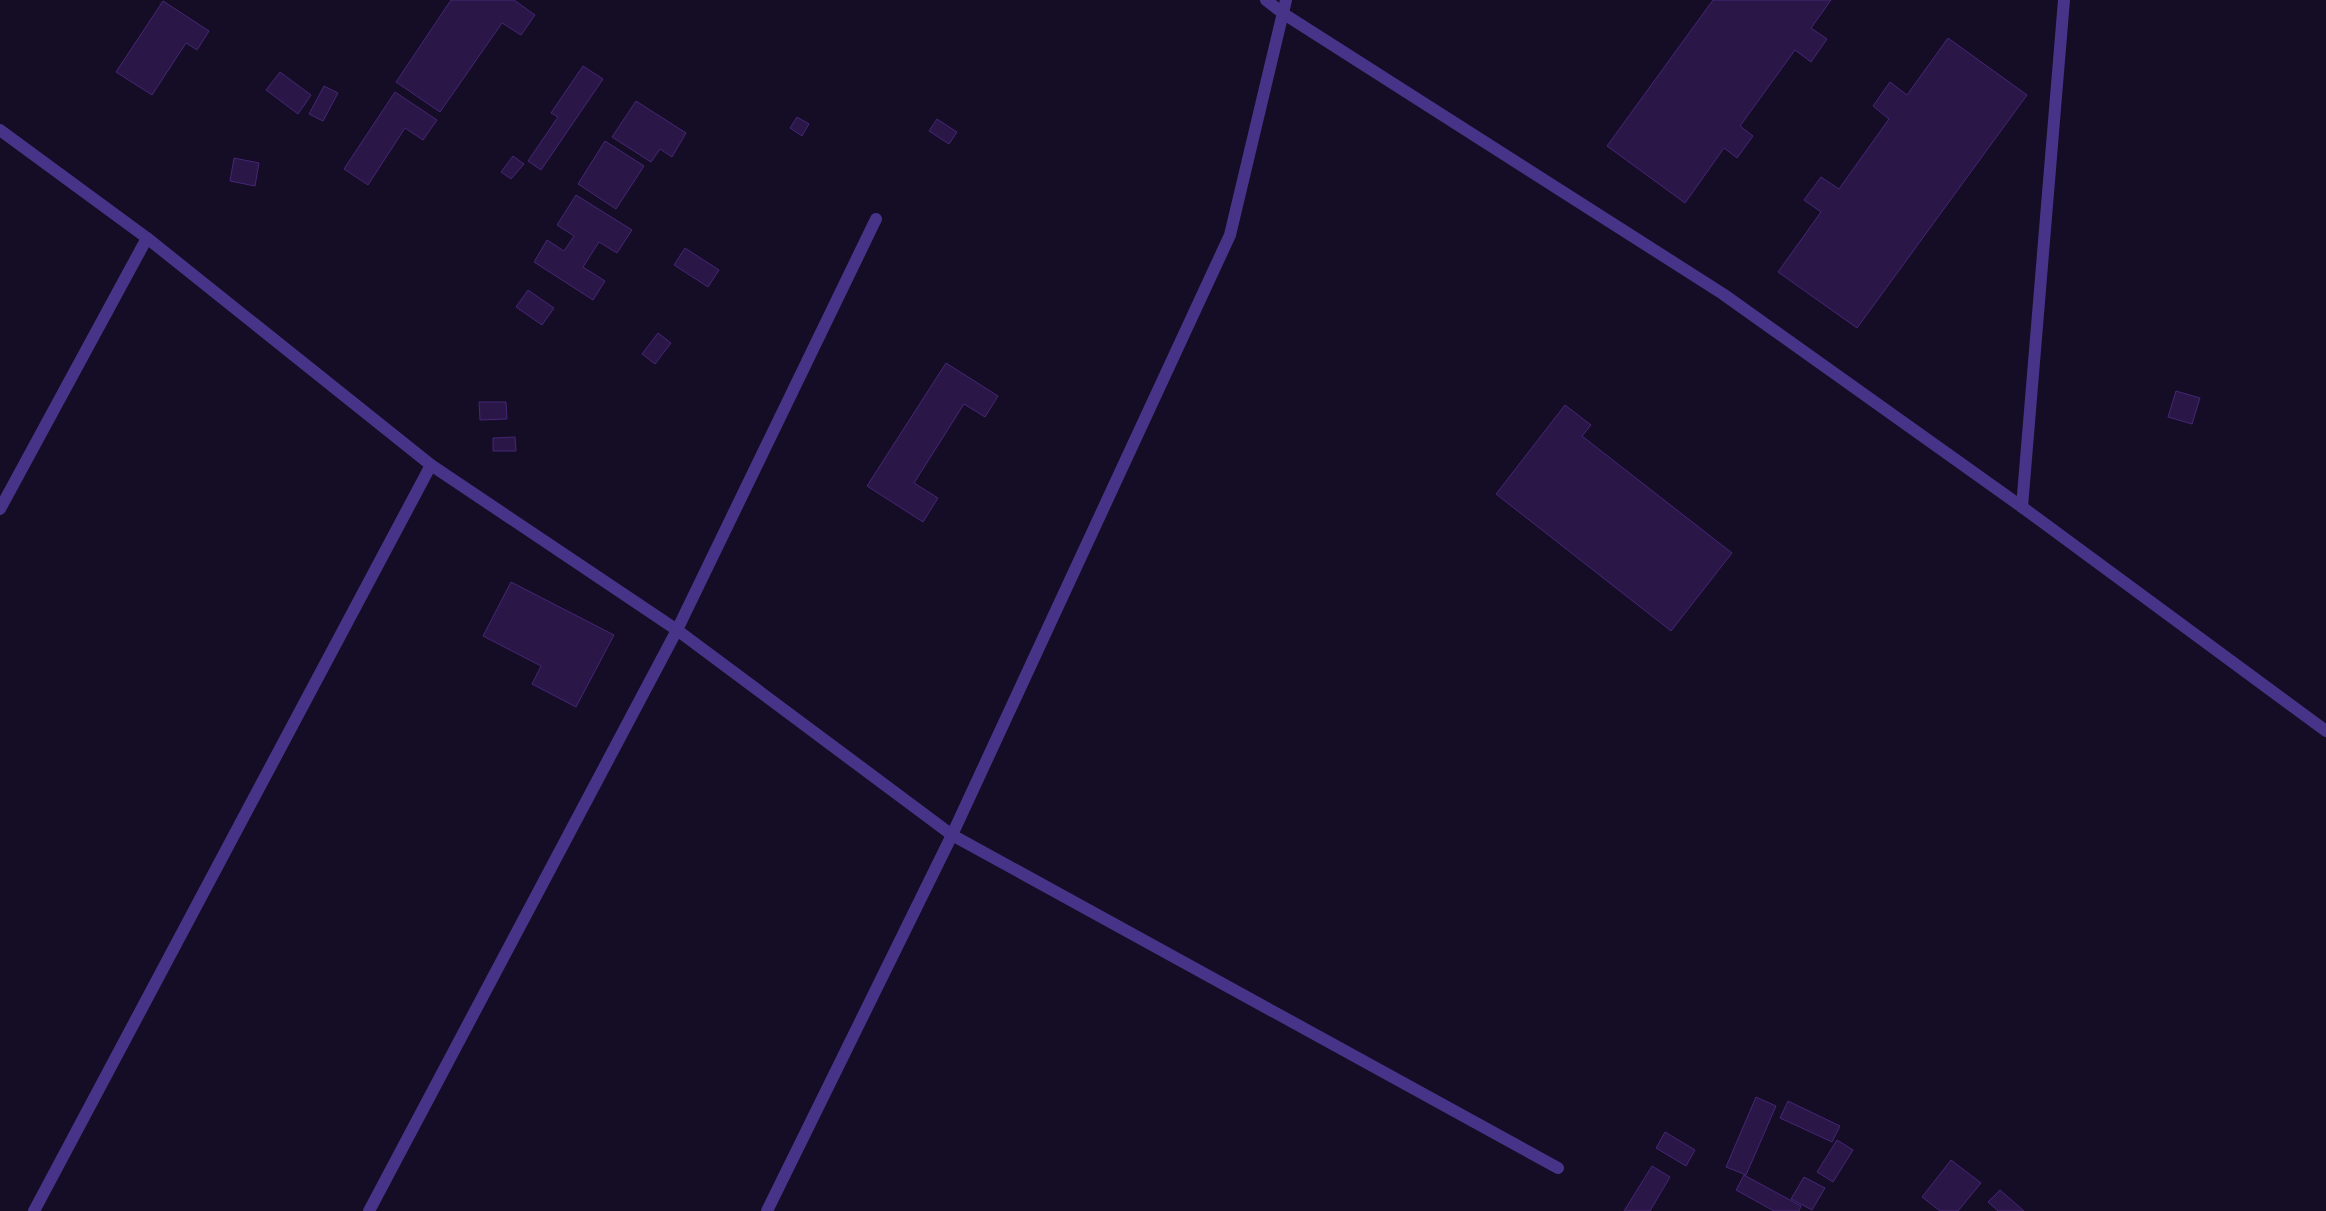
<svg xmlns="http://www.w3.org/2000/svg" width="2326" height="1211" viewBox="0 0 2326 1211" font-family="Overpass,sans-serif">
<rect width="100%" height="100%" fill="#150c25"/>
<g fill="#2a1747" stroke="#452676">
<polygon points="451,0 514,0 535,15 521,35 502,23 440,112 396,82"/>
<polygon points="1713,0 1831,0 1811,28 1827,39 1811,62 1795,50 1740,126 1753,136 1737,158 1724,148 1685,203 1607,146"/>
<polygon points="163,1 209,31 197,50 186,43 152,95 116,72"/>
<polygon points="1948,38 2027,95 1857,328 1778,272 1821,212 1804,200 1821,177 1839,189 1889,119 1873,106 1890,82 1907,95"/>
<polygon points="583,66 603,79 541,170 528,161 558,117 551,113"/>
<polygon points="280,72 311,95 298,114 266,90"/>
<polygon points="324,86 338,93 323,121 309,114"/>
<polygon points="395,92 437,120 423,140 405,128 368,185 344,169"/>
<polygon points="636,101 686,133 672,157 660,149 651,162 612,137"/>
<polygon points="797,117 809,124 802,136 790,128"/>
<polygon points="937,119 957,132 949,144 929,131"/>
<polygon points="605,141 644,166 616,209 578,184"/>
<polygon points="513,156 524,164 511,179 501,172"/>
<polygon points="234,158 259,163 255,186 230,181"/>
<polygon points="576,195 632,230 617,253 599,242 583,267 605,281 593,300 534,262 547,240 564,251 574,236 557,225"/>
<polygon points="685,248 719,270 708,287 674,265"/>
<polygon points="528,290 554,308 542,325 516,307"/>
<polygon points="658,333 671,343 655,364 642,354"/>
<polygon points="946,363 998,396 985,417 964,404 914,483 938,498 923,522 867,486"/>
<polygon points="2176,391 2200,398 2192,424 2168,417"/>
<polygon points="479,402 506,402 507,419 480,420"/>
<polygon points="1565,405 1591,425 1582,436 1732,553 1671,631 1496,494"/>
<polygon points="515,437 516,451 493,451 493,438"/>
<polygon points="511,582 614,635 576,707 532,684 541,666 483,636"/>
<polygon points="1756,1097 1776,1106 1746,1175 1726,1167"/>
<polygon points="1788,1101 1840,1126 1832,1142 1780,1118"/>
<polygon points="1665,1132 1695,1150 1686,1166 1656,1148"/>
<polygon points="1837,1140 1853,1150 1833,1182 1817,1172"/>
<polygon points="1951,1160 1981,1183 1958,1211 1940,1211 1922,1197"/>
<polygon points="1652,1166 1670,1177 1650,1211 1624,1211"/>
<polygon points="1744,1175 1801,1206 1799,1211 1774,1211 1736,1190"/>
<polygon points="1804,1177 1825,1188 1812,1210 1791,1199"/>
<polygon points="2000,1190 2024,1211 1998,1211 1988,1202"/>
</g>
<g fill="none" stroke-linecap="round" stroke-linejoin="round">
<g stroke="#473388" stroke-width="12">
<polyline points="1266,0 1284,14 1723,294 2022,507 2326,731"/>
<polyline points="0,130 147,238 431,465 677,630 952,835 1558,1168"/>
<polyline points="2022,507 2064,0"/>
<polyline points="0,509 147,238"/>
<polyline points="34,1211 431,465"/>
<polyline points="369,1211 677,630 876,219"/>
<polyline points="767,1211 952,835 1230,235 1286,0"/>
</g>
</g>
</svg>
